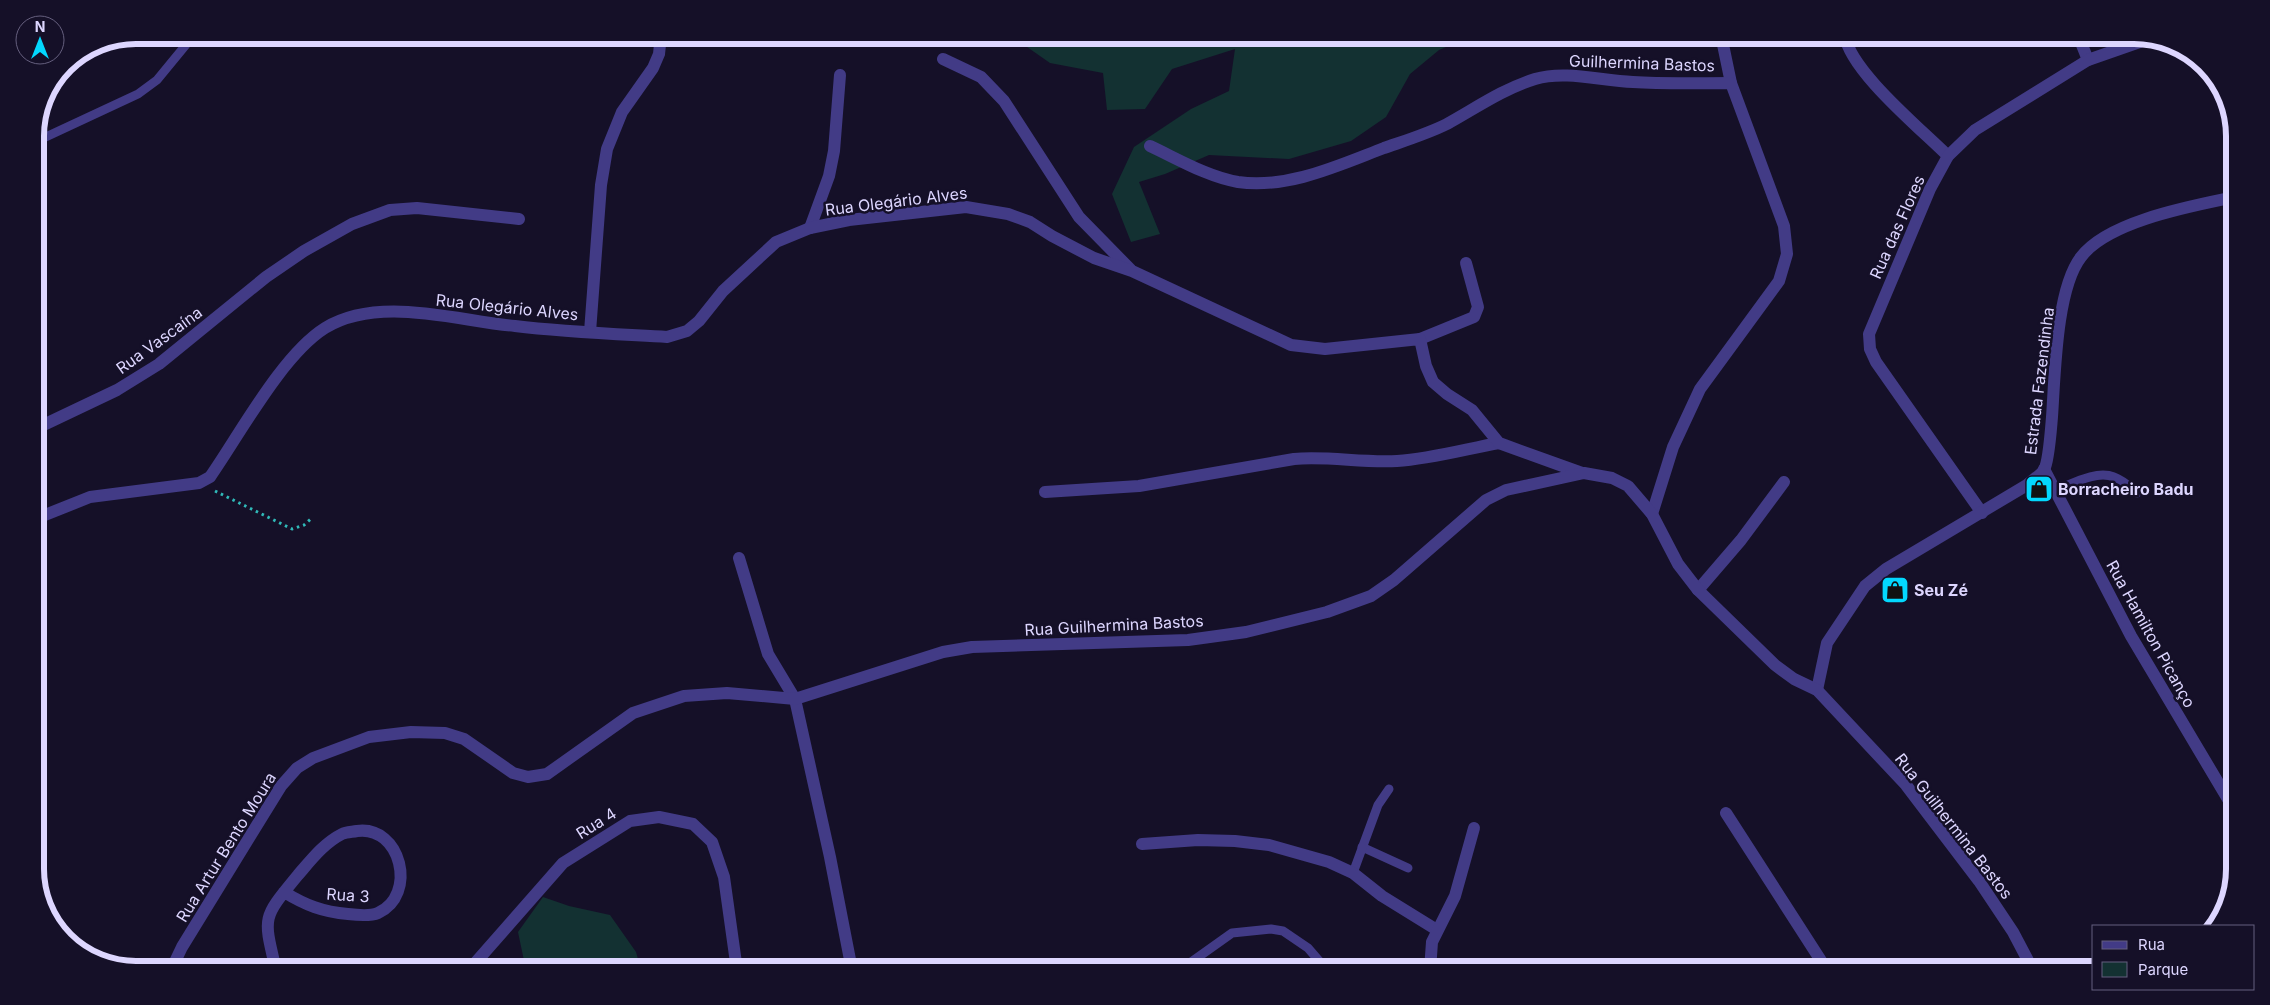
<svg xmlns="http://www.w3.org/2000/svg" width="2270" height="1005" viewBox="0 0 2270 1005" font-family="Inter,sans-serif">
<rect width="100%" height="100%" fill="#151028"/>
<g fill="#133132">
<polygon points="1010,35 1474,35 1439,50 1410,74 1386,117 1351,141 1289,159 1209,155 1165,174 1139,182 1160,234 1131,242 1112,194 1134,147 1191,109 1229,91 1235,49 1172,69 1145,109 1107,110 1103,73 1050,63"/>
<polygon points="543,897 569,906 610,915 636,952 641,970 526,970 518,932"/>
</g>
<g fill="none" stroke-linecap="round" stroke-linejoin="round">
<polyline stroke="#30b9b8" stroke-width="3" stroke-dasharray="2.5 4" stroke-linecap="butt" points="215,491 292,529 304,525 312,518"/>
<g stroke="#423b86" stroke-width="9">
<polyline points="35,142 138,94 157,80 194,35"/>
<path d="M 2056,490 C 2072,484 2096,470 2114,477 C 2123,480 2131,488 2137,493"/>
<polyline points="1362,847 1408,868"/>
<polyline points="1353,873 1378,805 1389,789"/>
<polyline points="1180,970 1232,933 1271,929 1283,931 1308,948 1327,970"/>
</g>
<g stroke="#423b86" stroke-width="12">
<polyline points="1721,35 1731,83"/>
<path d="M 1845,35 C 1849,70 1921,129 1948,156"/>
<polyline points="2078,35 2088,60"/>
<polyline points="419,39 425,35"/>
<polyline points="943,59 981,77 1004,101 1079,217 1130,269"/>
<path d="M 1150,146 C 1178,159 1208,177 1238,182 C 1288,189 1337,166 1384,148 C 1404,141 1427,134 1447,124 C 1476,108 1503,89 1535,79 C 1566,70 1601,81 1633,82 C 1665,84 1698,83 1731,83 L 1784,226 L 1787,254 L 1779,281 L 1700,389 L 1673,447 L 1652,514"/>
<polyline points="810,228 829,176 834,151 840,75"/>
<polyline points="590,332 601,185 607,149 622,112 653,68 659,54 661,35"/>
<polyline points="1420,339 1474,317 1478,307 1466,263"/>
<polyline points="35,429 117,390 159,364 266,277 304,251 352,224 390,210 417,208 519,219"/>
<polyline points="2044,469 2131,636 2235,811"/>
<path d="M 1045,492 L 1139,486 L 1294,459 C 1328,456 1362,463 1397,461 C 1431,459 1466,449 1499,443"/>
<polyline points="1982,513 1876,362 1870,349 1869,334 1930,189 1948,156 1975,130 2088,60 2151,38"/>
<path d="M 35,519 L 90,497 L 199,483 L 210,477 C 240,434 282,355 325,328 C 379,295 457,321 515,326 C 565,332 616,334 667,337 L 687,331 L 699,321 L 723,291 L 776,242 L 810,228 L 849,220 L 966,207 L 1008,214 L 1030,222 L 1052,236 L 1094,258 L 1132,271 L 1291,345 L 1325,349 L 1420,339 L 1426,366 L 1433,382 L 1447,394 L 1472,410 L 1499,443 L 1582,473"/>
<polyline points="739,558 768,654 795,699 830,857 852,970"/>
<polyline points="1698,590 1741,540 1784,482"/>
<path d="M 1817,690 L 1827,643 L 1865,586 L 1886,569 L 2027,485 C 2032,480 2041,475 2044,470 C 2049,461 2051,428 2052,417 C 2055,375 2056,289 2081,257 C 2108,221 2192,206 2235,197"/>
<polyline points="1726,813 1827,970"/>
<polyline points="1142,844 1198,840 1235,841 1269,845 1329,862 1353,873 1382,896 1437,930"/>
<polyline points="171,970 182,947 281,786 297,768 313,758 369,737 411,732 445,733 464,739 513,773 528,777 547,774 633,713 684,696 727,693 795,699 943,652 972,647 1188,640 1246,632 1327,612 1371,596 1394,580 1486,500 1506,490 1584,473 1612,478 1628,486 1652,514 1678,564 1698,590 1775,665 1794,679 1817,690 1906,785 1979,881 2013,932 2033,970"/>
<path d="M 276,970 C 263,915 262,919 298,875 C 311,860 324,843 342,834 C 346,832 352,832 357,831 C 401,825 418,895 378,913 C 371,916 356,915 348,914 C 323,912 305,905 284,892"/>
<polyline points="469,970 563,863 630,821 659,817 693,824 712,842 724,877 737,970"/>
<polyline points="1430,970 1432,942 1455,896 1474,828"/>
</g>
</g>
<defs>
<symbol id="shop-square" viewBox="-11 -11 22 22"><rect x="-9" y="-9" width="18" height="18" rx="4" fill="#03d8fe" stroke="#151028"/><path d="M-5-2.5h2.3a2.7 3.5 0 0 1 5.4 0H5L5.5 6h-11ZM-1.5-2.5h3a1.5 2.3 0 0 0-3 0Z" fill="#111"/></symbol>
</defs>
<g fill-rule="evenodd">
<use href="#shop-square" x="2023" y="473" width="32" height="32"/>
<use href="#shop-square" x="1879" y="574" width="32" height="32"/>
</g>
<g text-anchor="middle" stroke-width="5" stroke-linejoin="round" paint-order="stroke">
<g font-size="16" fill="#ddd6ff" stroke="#151028">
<text transform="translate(1642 63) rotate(2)" y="6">Guilhermina Bastos</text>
<text transform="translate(896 201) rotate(-7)" y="6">Rua Olegário Alves</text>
<text transform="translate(1897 227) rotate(-66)" y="6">Rua das Flores</text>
<text transform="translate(507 307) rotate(6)" y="6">Rua Olegário Alves</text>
<text transform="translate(159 340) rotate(-36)" y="6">Rua Vascaína</text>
<text transform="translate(2039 381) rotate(-83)" y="6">Estrada Fazendinha</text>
<text transform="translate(1114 625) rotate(-3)" y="6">Rua Guilhermina Bastos</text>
<text transform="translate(2151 634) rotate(61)" y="6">Rua Hamilton Picanço</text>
<text transform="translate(596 823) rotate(-32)" y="6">Rua 4</text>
<text transform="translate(1954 826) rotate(52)" y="6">Rua Guilhermina Bastos</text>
<text transform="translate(226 847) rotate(-58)" y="6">Rua Artur Bento Moura</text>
<text transform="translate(348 895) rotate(4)" y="6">Rua 3</text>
</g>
<g font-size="16" font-weight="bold" fill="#ddd6ff" stroke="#151028" text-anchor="start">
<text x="2058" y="495">Borracheiro Badu</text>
<text x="1914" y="596">Seu Zé</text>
</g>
</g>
<path d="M0 0H2270V1005H0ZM136 44H2134A92 92 0 0 1 2226 136V869A92 92 0 0 1 2134 961H136A92 92 0 0 1 44 869V136A92 92 0 0 1 136 44Z" fill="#151028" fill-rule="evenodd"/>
<path fill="none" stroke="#ddd6ff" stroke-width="6" d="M136 44H2134A92 92 0 0 1 2226 136V869A92 92 0 0 1 2134 961H136A92 92 0 0 1 44 869V136A92 92 0 0 1 136 44Z"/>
<rect x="2092" y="925" width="162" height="65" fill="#151028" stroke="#655f7e"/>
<rect x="2102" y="941" width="25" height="8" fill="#423b86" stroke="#655f7e"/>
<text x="2138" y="950" font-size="15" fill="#ddd6ff">Rua</text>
<rect x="2102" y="962" width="25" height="15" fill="#133132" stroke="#655f7e"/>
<text x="2138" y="975" font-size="15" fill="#ddd6ff">Parque</text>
<g transform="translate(40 40)"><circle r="24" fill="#151028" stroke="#655f7e"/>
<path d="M0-4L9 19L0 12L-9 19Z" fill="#03d8fe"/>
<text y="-8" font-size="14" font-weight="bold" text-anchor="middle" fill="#ddd6ff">N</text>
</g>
</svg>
